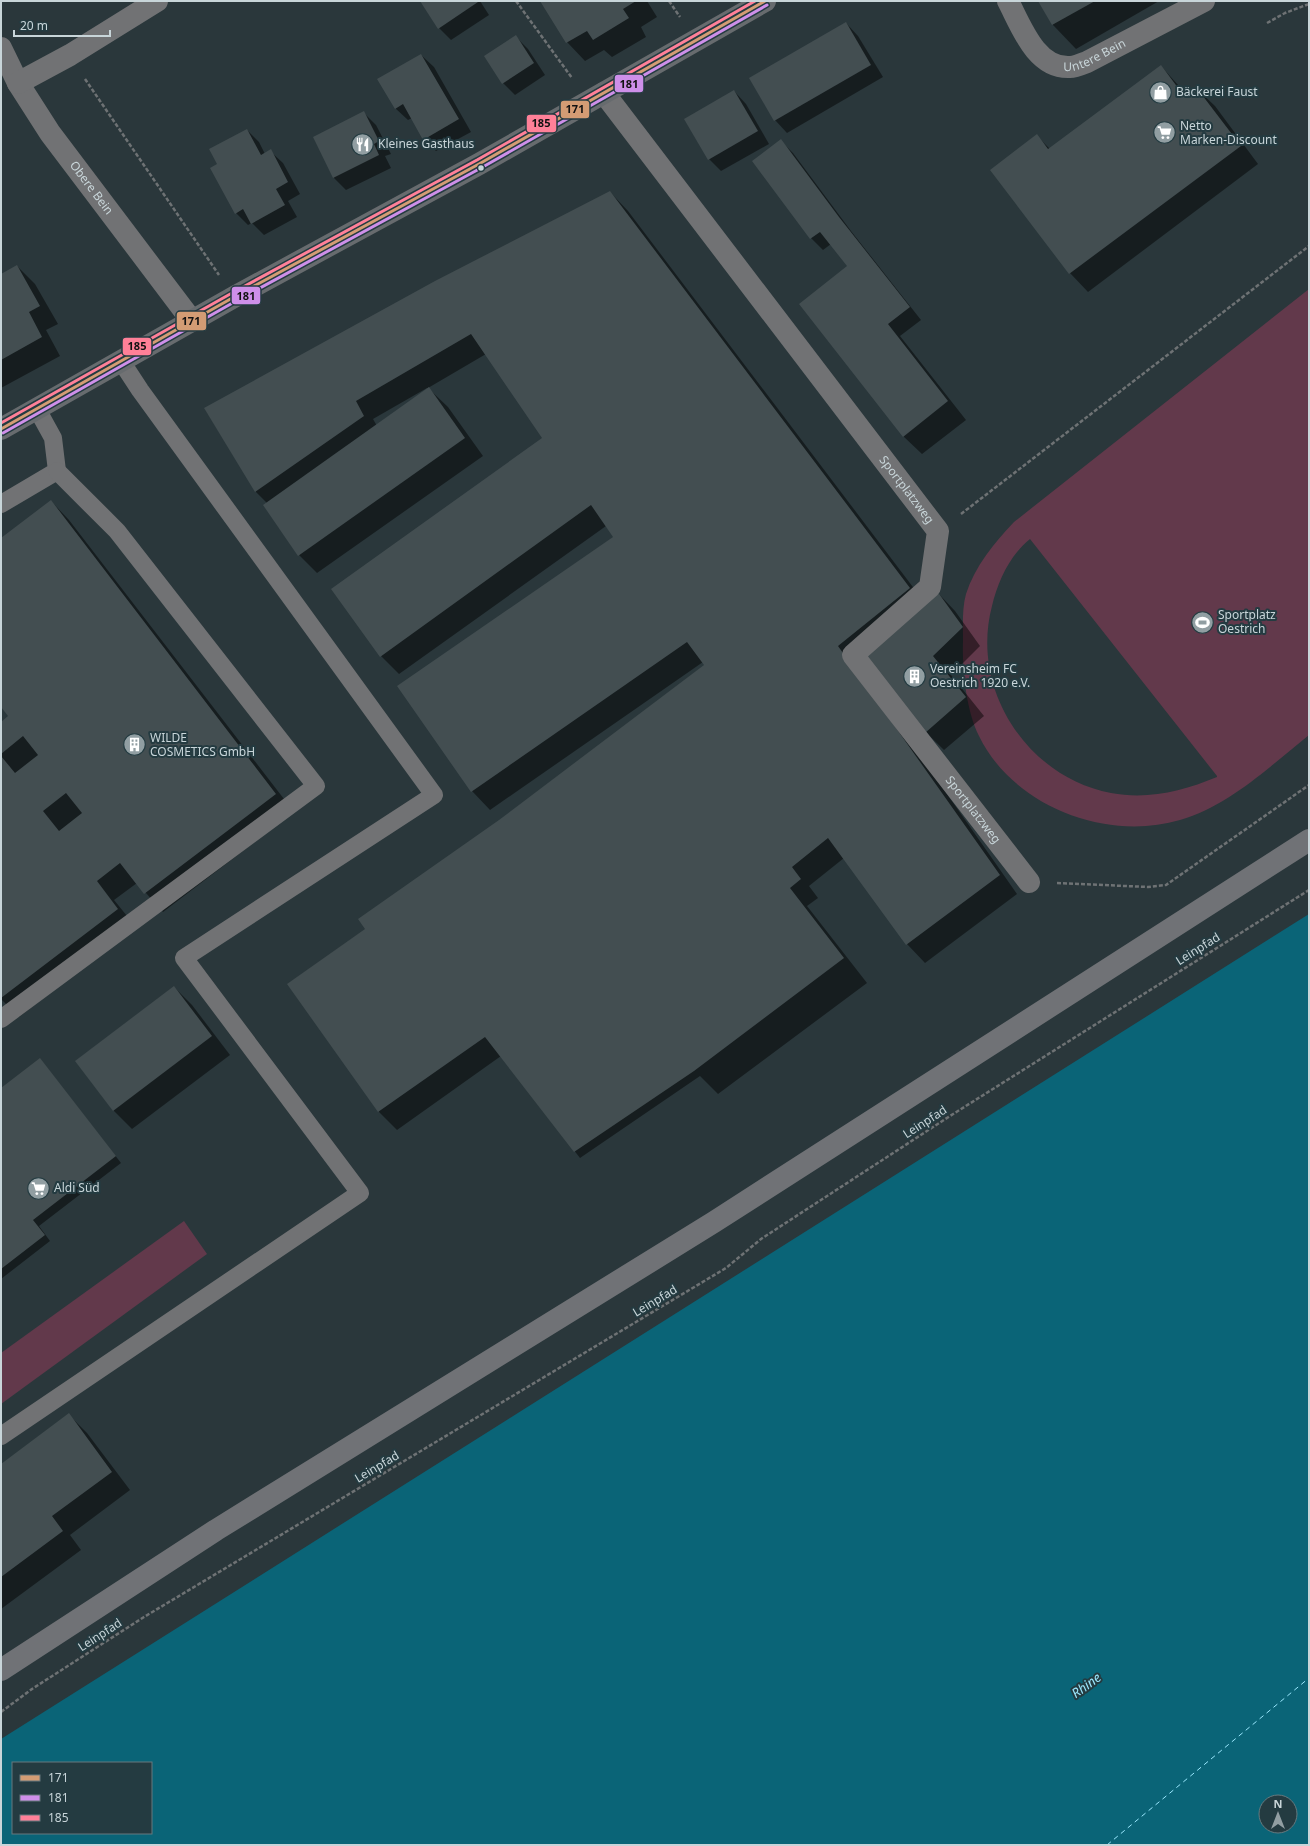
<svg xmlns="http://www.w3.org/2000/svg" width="1310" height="1846" viewBox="0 0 1310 1846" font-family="'Noto Sans',sans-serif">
<rect width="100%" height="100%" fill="#2a373b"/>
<g fill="#62394b" fill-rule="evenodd">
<path d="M 1309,289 L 1309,735 C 1269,767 1230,805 1180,820 C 1106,842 1013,806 979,736 C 966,710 962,669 963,641 C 963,626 962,608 966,594 C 975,566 994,543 1014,522 ZM 1030,539 L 1217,776 L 1217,777 C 1183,791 1148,800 1111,793 C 1027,777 970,689 992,606 C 998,581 1010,555 1030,539 Z"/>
<polygon points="184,1221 207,1254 1,1404 1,1353"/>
</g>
<path fill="#0a6477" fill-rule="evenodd" d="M 1309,914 L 1309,1845 L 1,1845 L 1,1739 ZM 13,1763 L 151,1763 L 151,1833 L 13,1833 ZM 1266,1802 L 1290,1802 L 1290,1826 L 1266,1826 Z"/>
<g fill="#0007" fill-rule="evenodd">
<polygon points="421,1 480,1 489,15 451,40 439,28"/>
<polygon points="541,1 647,1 657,17 641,27 646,37 612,57 604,50 585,61 567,42"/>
<polygon points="1039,1 1159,1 1076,49 1053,25"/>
<polygon points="846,23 858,36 883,77 787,133 775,120 751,78"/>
<polygon points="516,37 528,49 545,75 515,95 503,83"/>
<polygon points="421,55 434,67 471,132 436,151 424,139 412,118 408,120 395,108"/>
<polygon points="1161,66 1187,95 1196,88 1215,106 1258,164 1088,292 1070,273 992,170 1037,136 1050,149"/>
<polygon points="734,91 746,104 769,144 721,171 709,159"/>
<polygon points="364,113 376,125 391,154 385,156 391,168 346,190 334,178 314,138"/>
<polygon points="247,130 259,142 265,154 270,151 283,163 300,194 288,201 297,217 264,235 252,223 248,225 236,213 219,165"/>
<polygon points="781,141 793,153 851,231 921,320 900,336 966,420 922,454 903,436 849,267 831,244 823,250 811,238"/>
<path d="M 610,192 L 628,211 L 925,603 L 937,592 L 955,611 L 980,646 L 951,675 L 984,716 L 944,750 L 856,664 L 1017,894 L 925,963 L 907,944 L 844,858 L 809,886 L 818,898 L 807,906 L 867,983 L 718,1094 L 700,1076 L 580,1158 L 501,1056 L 397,1130 L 379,1112 L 288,984 L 366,929 L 499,821 L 705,665 L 703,662 L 490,810 L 472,791 L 399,686 L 614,537 L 606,526 L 399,674 L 381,656 L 544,438 L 486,354 L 428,388 L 448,407 L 483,456 L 317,573 L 299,555 L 267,503 L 256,492 L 205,409 ZM 427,388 L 428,389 L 377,426 L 373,419 Z"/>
<polygon points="17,266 35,284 58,324 46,330 60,356 1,388 1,275"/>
<polygon points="51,501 69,520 294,812 163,912 137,883 114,900 136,927 19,1017 1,999 1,723 9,716 1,706 1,540"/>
<polygon points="174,987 192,1005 230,1055 132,1129 114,1111 76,1061"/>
<polygon points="40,1059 121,1163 39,1226 50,1241 1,1279 1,1089"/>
<polygon points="69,1415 87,1433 130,1490 70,1535 81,1550 1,1609 1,1465"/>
</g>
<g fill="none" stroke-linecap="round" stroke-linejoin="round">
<polyline stroke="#9be8fe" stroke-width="1" stroke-dasharray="5 4" stroke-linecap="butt" points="1107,1845 1309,1678"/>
</g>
<g fill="#434e51" fill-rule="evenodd">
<polygon points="420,1 477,1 478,2 438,29"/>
<polygon points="540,1 636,1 623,9 629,18 593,40 587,31 566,43"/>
<polygon points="1038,1 1095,1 1052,25"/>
<polygon points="846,22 871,65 774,121 749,78"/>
<polygon points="516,35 534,63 502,84 484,56"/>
<polygon points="421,54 459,119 423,140 403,104 395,109 377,79"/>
<polygon points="1161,65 1184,96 1196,87 1241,146 1069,274 990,170 1037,134 1048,149"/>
<polygon points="734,90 758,131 708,160 684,119"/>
<polygon points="364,111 379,141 374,144 379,155 333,178 313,137"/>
<polygon points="247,129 261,155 271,149 288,182 276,189 285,205 251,224 243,209 235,214 210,168 217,164 209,149"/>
<polygon points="781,139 839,217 910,307 888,324 948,401 903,437 799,304 847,266 820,232 810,239 752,161"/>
<polygon points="610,191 910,588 838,646 1000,875 906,945 828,838 792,867 801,879 790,888 844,958 694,1071 574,1152 485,1037 378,1112 287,984 365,929 358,919 499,820 704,665 687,642 471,792 397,686 613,537 591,505 380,657 331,589 542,438 471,334 356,401 364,416 255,492 204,408 435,281"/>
<polygon points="17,265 40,306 29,312 42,337 1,360 1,274"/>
<polygon points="429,387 465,438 298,556 263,505"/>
<path d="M 51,500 L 276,794 L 144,894 L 120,863 L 97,881 L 118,909 L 1,998 L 1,756 L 15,773 L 38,755 L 23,736 L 1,754 L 1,722 L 8,716 L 1,707 L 1,538 ZM 66,793 L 82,813 L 59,831 L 43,811 Z"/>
<polygon points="937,591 963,627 933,656 966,697 925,733 860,655"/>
<polygon points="174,986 212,1036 113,1111 75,1061"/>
<polygon points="40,1058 116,1156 33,1220 45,1235 1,1269 1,1088"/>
<polygon points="69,1413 112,1472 52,1516 63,1531 1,1577 1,1464"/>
</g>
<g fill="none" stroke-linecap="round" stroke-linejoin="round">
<g stroke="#6e7274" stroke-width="2.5" stroke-dasharray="4 2" stroke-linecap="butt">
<polyline points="516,1 572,78"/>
<polyline points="669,1 680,17"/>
<polyline points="1267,23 1285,13 1309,4"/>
<polyline points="85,79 219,275"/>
<polyline points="961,514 1309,246"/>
<polyline points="1057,883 1148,887 1166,885 1309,785"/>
<polyline points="1,1712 32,1689 144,1617 726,1268 761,1239 950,1116 1309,890"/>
</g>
<g stroke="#717274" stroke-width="18">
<polyline points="1,504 57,471 53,438 37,409"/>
<polyline points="1,1019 316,786 117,531 57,471"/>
<polyline points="1,1436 360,1193 184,958 434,795 140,390 121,361"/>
</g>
<g stroke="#717274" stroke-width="22">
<path id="s1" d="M 1008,1 C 1021,26 1036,69 1070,67 C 1075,67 1082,64 1087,62 L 1204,1"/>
<path id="s2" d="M 1,48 L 18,83 L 50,133 L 192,321"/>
<polyline points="18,83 70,55 157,1"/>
<path id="s3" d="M 604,93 L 938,531 L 930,587 L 853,655 L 1029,882"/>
</g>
<polyline stroke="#676b6e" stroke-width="22" points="1,429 234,297 479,164 765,1"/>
<polyline stroke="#707276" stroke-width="22" points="1,1670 216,1530 714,1222 1309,840"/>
<defs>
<polyline id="bus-1" points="1,429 234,297 479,164 765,1"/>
<polyline id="bus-2" points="3,433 236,301 481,168 767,5"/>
<polyline id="bus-3" points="1,423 232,293 477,160 755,1"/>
</defs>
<use href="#bus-1" stroke="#243b41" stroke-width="6"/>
<use href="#bus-2" stroke="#243b41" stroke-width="6"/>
<use href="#bus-3" stroke="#243b41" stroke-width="6"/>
<use href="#bus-1" stroke="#d39c74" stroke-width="3"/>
<use href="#bus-2" stroke="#ce8fe9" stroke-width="3"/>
<use href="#bus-3" stroke="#ff8098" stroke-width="3"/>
</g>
<defs>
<symbol id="shop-disc" viewBox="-11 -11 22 22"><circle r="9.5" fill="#919ea2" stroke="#243b41"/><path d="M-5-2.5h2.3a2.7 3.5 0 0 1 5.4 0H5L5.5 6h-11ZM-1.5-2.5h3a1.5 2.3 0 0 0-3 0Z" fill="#fff"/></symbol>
<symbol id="supermarket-disc" viewBox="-11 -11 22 22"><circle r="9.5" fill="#919ea2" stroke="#243b41"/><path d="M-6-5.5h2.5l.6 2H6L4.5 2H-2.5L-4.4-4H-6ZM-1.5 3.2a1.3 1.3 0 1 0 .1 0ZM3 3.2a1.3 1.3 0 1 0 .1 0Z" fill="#fff"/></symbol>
<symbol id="restaurant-disc" viewBox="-11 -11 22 22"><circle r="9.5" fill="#919ea2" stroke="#243b41"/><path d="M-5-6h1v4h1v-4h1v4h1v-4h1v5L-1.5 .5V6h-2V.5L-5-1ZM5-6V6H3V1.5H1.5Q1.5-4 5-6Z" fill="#fff"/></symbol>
<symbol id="stadium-disc" viewBox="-11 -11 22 22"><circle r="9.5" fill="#919ea2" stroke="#243b41"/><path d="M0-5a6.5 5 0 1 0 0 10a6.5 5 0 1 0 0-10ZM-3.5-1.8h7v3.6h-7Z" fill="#fff"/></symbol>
<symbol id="building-disc" viewBox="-11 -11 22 22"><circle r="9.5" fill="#919ea2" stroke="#243b41"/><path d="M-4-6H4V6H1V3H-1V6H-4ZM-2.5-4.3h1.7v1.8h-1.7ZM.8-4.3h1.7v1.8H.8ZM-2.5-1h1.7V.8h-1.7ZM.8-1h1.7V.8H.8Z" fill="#fff"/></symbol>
</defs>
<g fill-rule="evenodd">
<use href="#shop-disc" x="1148" y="80" width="25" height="25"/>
<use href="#supermarket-disc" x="1152" y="120" width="25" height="25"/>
<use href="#restaurant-disc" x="350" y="132" width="25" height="25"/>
<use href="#stadium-disc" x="1190" y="610" width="25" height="25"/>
<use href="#building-disc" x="902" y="664" width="25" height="25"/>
<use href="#building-disc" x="122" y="732" width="25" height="25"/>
<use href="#supermarket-disc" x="26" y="1176" width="25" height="25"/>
</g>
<circle fill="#c8d5d9" stroke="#243b41" stroke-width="1.5" cx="481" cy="168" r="3.5"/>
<g text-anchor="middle" stroke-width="4" stroke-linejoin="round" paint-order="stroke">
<g font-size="12" fill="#c8d5d9" stroke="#243b41">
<text dy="4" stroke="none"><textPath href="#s1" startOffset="123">Untere Bein</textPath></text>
<text dy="4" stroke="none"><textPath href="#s2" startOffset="167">Obere Bein</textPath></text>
<text dy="4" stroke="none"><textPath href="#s3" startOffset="499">Sportplatzweg</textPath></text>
<text dy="4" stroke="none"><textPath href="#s3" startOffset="906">Sportplatzweg</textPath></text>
<text transform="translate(1198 949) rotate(-32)" y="4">Leinpfad</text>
<text transform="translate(925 1122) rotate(-33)" y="4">Leinpfad</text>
<text transform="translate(655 1301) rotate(-31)" y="4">Leinpfad</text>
<text transform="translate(377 1467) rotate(-31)" y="4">Leinpfad</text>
<text transform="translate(100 1635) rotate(-33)" y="4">Leinpfad</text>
</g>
<g font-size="12" fill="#c8d5d9" stroke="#243b41" text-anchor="start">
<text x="1176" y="96">Bäckerei Faust</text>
<text x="1180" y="130">Netto<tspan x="1180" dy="14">Marken-Discount</tspan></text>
<text x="378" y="148">Kleines Gasthaus</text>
<text x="1218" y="619">Sportplatz<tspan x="1218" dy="14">Oestrich</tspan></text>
<text x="930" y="673">Vereinsheim FC<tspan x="930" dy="14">Oestrich 1920 e.V.</tspan></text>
<text x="150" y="742">WILDE<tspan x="150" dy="14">COSMETICS GmbH</tspan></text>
<text x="54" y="1192">Aldi Süd</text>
</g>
<g font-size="13" font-style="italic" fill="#9be8fe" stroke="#243b41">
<text transform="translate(1086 1685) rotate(-36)" y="5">Rhine</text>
</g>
</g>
<g stroke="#243b41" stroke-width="1.5">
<rect x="614" y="74" width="30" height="19" rx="4" fill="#ce8fe9"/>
<rect x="560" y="100" width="30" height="19" rx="4" fill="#d39c74"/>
<rect x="526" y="114" width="31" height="19" rx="4" fill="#ff8098"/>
<rect x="231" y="286" width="30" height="19" rx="4" fill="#ce8fe9"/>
<rect x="176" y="311" width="31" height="20" rx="4" fill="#d39c74"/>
<rect x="122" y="337" width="30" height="19" rx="4" fill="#ff8098"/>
</g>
<g font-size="11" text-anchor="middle" font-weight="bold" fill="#111">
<text x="629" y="88">181</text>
<text x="575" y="113">171</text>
<text x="541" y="127">185</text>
<text x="246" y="300">181</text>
<text x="191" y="325">171</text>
<text x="137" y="350">185</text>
</g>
<rect width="1310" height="1846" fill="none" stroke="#c8d5d9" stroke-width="4"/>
<rect x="12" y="1762" width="140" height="72" fill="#243b41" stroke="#66797e"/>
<rect x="20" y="1775" width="20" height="6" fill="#d39c74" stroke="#66797e"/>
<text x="48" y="1782" font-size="12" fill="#c8d5d9">171</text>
<rect x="20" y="1795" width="20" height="6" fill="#ce8fe9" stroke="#66797e"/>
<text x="48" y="1802" font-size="12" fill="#c8d5d9">181</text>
<rect x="20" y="1815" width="20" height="6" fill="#ff8098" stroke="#66797e"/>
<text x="48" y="1822" font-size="12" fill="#c8d5d9">185</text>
<g transform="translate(1278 1814)"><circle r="19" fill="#243b41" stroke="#66797e"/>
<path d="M0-3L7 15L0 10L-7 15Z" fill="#919ea2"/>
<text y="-6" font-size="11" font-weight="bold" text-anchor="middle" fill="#c8d5d9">N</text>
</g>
<path d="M14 30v6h96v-6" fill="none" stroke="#c8d5d9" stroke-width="2"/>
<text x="20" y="30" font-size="12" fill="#c8d5d9" stroke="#243b41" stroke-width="3" paint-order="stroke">20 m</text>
</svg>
